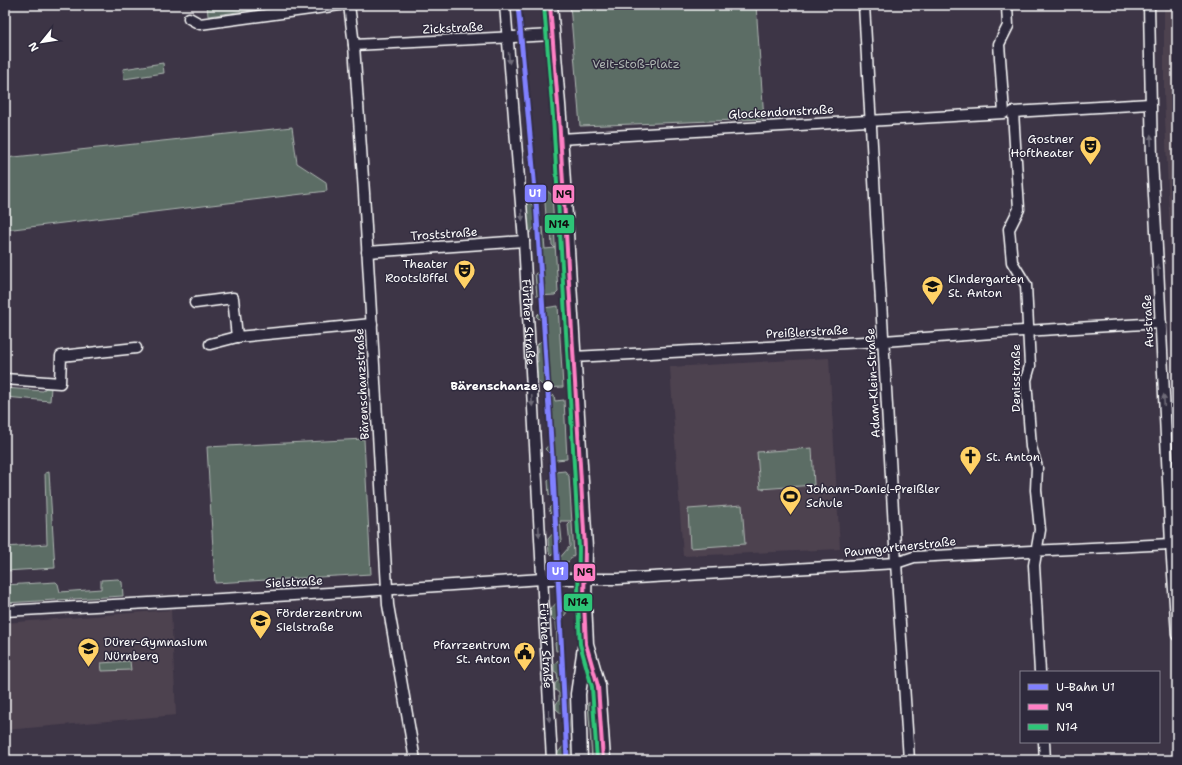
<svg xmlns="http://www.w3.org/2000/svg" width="1182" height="765" viewBox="0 0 1182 765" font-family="'Shantell Sans',sans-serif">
<rect width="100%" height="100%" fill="#3d3546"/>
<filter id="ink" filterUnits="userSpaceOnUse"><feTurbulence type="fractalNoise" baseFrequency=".025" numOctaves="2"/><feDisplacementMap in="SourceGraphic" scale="8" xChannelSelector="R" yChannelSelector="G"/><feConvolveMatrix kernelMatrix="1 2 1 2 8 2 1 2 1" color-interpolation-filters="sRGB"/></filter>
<g filter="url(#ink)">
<g fill="#4e4250">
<polygon points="1164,5 1177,5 1177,399 1164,94"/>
<polygon points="829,358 840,549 683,556 670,367"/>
<polygon points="171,610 176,715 5,730 5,623"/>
</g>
<g fill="#5c6d65" stroke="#aeb6b2">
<polygon points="207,5 289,5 208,16"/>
<polygon points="570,5 756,5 764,119 580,126"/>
<polygon points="163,63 164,73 124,79 123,69"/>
<polygon points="292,127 297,163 326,182 327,191 5,230 5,158"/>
<polygon points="539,188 544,188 552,195 558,292 555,295 537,296 535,274 539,270 537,234 543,227 545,249 555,248 552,245 550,219 546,216 545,203 540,198"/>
<polygon points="527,200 537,210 538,223 529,234 527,232 525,203"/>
<polygon points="558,306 563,387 545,388 535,378 534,366 538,361 537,345 545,337 544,324 536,316 544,308"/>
<polygon points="47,386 51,387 50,401 5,397 5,388 43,391"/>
<polygon points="554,395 555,401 564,400 567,459 556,460 545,449 553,440 552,433 548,429 547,424 552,418 551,411 546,409 546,402"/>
<polygon points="364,439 371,574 215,583 207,447"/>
<polygon points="812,448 814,485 760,489 757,452"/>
<polygon points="565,471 569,476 574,555 568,562 560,563 558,560 570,546 568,525 572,521 560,521 562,541 559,544 559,548 552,555 549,552 548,539 556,530 555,517 550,512 549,508 554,503 554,500 549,495 548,481 555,472"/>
<polygon points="49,472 55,568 5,571 5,547 47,544 45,473"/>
<polygon points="742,505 745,544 690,548 688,509"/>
<polygon points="118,579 122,582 123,596 5,603 5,585 56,582 58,584 60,592 101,589 101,580"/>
<polygon points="558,601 563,601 567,603 567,612 562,619 564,647 562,650 556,651 555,643 557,641 556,622 551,617 550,610"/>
<polygon points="558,660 565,660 570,734 567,736 564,737 563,715 556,709 556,704 559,700 559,693 555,690 555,684 558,680 557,673 554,671 554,665"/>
<polygon points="130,661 131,670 102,671 101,663"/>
<polygon points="594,702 598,760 592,760 588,703"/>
<polygon points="564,745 570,745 571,760 557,760 556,755"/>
</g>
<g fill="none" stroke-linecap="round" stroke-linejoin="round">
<defs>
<g id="street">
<polyline points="349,5 354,45 364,193 388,605 415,760"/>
<path id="s1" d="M 505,5 L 524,241 L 552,760"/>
<polyline points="864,5 896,563 909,760"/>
<polyline points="1149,5 1152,160 1158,266 1171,544 1177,635"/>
<polyline points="189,18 200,24 340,5"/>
<polyline points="354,45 553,35"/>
<polyline points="560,139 1004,113 999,44 1008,26 1007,5"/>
<polyline points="367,252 524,241"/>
<polyline points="195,303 233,298 237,337 372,324"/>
<polyline points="210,344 237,337"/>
<polyline points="573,357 884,341 1006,332 1161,323"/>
<polyline points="5,379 60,383 61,356 136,348"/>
<polyline points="5,611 364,591 542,579 618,579 896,563 914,557 1171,544"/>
<polyline points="1040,672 1034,565 1040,530 1036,490 1037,467 1031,447 1026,380 1030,366 1026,285 1012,262 1009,229 1019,209 1013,112 1150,104"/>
<polyline points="1044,742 1045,760"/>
</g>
<g id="secondary">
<polyline points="550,5 559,117 585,548 584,603 586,644 598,686 603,760"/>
<polyline points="580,760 578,694 585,647"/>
</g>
</defs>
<use href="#street" stroke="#fff" stroke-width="13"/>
<use href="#secondary" stroke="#fff" stroke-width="17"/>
<use href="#street" stroke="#2f2a3d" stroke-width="10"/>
<use href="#secondary" stroke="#2f2a3d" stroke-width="14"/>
<defs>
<polyline id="bus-1" points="550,5 559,117 585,548 584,603 586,644 598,686 603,760"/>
<polyline id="bus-2" points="544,5 553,117 579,548 578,603 580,644 592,687 597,760"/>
</defs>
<use href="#bus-1" stroke="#2f2a3d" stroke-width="7"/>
<use href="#bus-2" stroke="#2f2a3d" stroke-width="7"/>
<use href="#bus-1" stroke="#ff80c5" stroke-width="4"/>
<use href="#bus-2" stroke="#2dc577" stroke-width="4"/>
<defs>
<polyline id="metro-1" points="518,5 536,201 553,473 567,760"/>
</defs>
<use href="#metro-1" stroke="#2f2a3d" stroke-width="8"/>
<use href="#metro-1" stroke="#8080ff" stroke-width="5"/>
</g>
<defs><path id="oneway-solid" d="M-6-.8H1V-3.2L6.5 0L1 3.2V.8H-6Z"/></defs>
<g fill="#6d6a77">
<use href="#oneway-solid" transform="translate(509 58) rotate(85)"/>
<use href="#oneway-solid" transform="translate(1151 140) rotate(-92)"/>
<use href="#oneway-solid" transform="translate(522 215) rotate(86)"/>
<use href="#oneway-solid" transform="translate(1158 270) rotate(-93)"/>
<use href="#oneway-solid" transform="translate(1164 400) rotate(-93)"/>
<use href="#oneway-solid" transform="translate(532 401) rotate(87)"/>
<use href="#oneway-solid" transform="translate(539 531) rotate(87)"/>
<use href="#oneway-solid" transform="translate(549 716) rotate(87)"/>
</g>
</g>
<defs>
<symbol id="theatre-pin" viewBox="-11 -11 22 30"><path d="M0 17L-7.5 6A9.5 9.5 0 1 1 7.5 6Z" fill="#ffd166" stroke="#2f2a3d"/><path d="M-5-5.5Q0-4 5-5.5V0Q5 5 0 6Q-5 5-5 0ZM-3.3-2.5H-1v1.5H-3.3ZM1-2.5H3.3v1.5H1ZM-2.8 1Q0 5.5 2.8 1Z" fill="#111"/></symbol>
<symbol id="school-pin" viewBox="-11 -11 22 30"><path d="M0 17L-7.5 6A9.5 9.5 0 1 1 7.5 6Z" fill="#ffd166" stroke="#2f2a3d"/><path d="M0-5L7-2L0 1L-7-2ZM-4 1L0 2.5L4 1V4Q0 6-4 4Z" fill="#111"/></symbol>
<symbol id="church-pin" viewBox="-11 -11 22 30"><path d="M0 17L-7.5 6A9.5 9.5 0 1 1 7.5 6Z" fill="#ffd166" stroke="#2f2a3d"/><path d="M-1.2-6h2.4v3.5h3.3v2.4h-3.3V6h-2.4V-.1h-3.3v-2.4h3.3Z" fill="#111"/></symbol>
<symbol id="stadium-pin" viewBox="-11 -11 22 30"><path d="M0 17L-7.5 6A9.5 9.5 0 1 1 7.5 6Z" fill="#ffd166" stroke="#2f2a3d"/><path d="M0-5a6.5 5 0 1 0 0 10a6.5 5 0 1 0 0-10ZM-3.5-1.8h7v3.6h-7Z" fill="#111"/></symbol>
<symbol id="civic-pin" viewBox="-11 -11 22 30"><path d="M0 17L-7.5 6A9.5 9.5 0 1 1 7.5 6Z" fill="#ffd166" stroke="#2f2a3d"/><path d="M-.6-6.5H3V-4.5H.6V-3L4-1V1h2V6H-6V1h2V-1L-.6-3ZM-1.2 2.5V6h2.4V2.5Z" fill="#111"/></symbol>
</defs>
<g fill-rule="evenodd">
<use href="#theatre-pin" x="1078" y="134" width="25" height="34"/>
<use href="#theatre-pin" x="452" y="258" width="25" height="34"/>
<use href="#school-pin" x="920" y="274" width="25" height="34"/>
<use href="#church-pin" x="958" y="444" width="25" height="34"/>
<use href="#stadium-pin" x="778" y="484" width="25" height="34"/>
<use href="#school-pin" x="248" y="608" width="25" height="34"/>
<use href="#school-pin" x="76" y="636" width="25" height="34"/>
<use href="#civic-pin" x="512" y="640" width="25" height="34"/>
</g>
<circle fill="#fff" stroke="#2f2a3d" stroke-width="1.5" cx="548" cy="386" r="5.5"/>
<g text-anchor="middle" stroke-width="3" stroke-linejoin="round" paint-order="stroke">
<g font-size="12" fill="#fff" stroke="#2f2a3d">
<text transform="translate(453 28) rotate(-3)" y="4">Zickstraße</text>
<text transform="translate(781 112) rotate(-3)" y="4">Glockendonstraße</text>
<text transform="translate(444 234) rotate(-4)" y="4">Troststraße</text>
<text transform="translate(1148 321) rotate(-93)" y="4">Austraße</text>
<text dy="4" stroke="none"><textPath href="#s1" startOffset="318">Fürther Straße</textPath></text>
<text transform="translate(807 332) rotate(-3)" y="4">Preißlerstraße</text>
<text transform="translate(1016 378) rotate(-90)" y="4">Denisstraße</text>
<text transform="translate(873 383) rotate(-93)" y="4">Adam-Klein-Straße</text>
<text transform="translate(362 384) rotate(-93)" y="4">Bärenschanzstraße</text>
<text transform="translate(900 547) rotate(-6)" y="4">Paumgartnerstraße</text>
<text transform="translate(294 582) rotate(-3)" y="4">Sielstraße</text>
<text dy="4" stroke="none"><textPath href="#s1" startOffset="642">Fürther Straße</textPath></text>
</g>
<g font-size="12" fill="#aeb6b2" stroke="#2f2a3d">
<text x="636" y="68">Veit-Stoß-Platz</text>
</g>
<g font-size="12" fill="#fff" stroke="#2f2a3d" text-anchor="start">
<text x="1074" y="143" text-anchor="end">Gostner<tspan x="1074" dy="14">Hoftheater</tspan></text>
<text x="448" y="268" text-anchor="end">Theater<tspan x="448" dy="14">Rootslöffel</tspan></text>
<text x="948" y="283">Kindergarten<tspan x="948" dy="14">St. Anton</tspan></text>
<text x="986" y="461">St. Anton</text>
<text x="806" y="493">Johann-Daniel-Preißler<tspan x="806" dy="14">Schule</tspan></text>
<text x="276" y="617">Förderzentrum<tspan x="276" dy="14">Sielstraße</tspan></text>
<text x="104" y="646">Dürer-Gymnasium<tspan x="104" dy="14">Nürnberg</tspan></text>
<text x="510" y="649" text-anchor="end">Pfarrzentrum<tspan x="510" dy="14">St. Anton</tspan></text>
</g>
<g font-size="12" font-weight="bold" fill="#fff" stroke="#2f2a3d" text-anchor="end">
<text x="538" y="390">Bärenschanze</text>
</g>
</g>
<g stroke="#2f2a3d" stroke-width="1.5">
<rect x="524" y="184" width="23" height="19" rx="4" fill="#8080ff"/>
<rect x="552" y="184" width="23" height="20" rx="4" fill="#ff80c5"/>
<rect x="544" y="214" width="31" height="20" rx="4" fill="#2dc577"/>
<rect x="546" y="561" width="23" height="20" rx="4" fill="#8080ff"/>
<rect x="573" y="563" width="23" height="19" rx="4" fill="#ff80c5"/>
<rect x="563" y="593" width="30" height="19" rx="4" fill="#2dc577"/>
</g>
<g font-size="11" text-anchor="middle" font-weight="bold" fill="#fff">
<text x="535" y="197">U1</text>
<text x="558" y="575">U1</text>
</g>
<g font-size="11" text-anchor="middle" font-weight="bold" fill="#111">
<text x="564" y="198">N9</text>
<text x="559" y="228">N14</text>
<text x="585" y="576">N9</text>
<text x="578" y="606">N14</text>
</g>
<rect width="1182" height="765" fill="none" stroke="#2f2a3d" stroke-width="20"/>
<rect x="10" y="10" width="1162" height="745" fill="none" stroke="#fff" stroke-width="1.5" filter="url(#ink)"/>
<rect x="1020" y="671" width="140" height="72" fill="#2f2a3d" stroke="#827f8b"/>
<rect x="1028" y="684" width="20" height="6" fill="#8080ff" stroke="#827f8b"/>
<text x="1056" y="691" font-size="12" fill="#ffffff">U-Bahn U1</text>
<rect x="1028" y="704" width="20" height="6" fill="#ff80c5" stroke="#827f8b"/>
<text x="1056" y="711" font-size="12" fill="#ffffff">N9</text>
<rect x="1028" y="724" width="20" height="6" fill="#2dc577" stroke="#827f8b"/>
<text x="1056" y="731" font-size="12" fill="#ffffff">N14</text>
<g transform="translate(42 42) rotate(240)" stroke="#2f2a3d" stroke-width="3" paint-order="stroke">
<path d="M0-3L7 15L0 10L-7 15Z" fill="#ffffff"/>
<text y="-6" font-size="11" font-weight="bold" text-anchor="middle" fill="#ffffff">N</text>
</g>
</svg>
